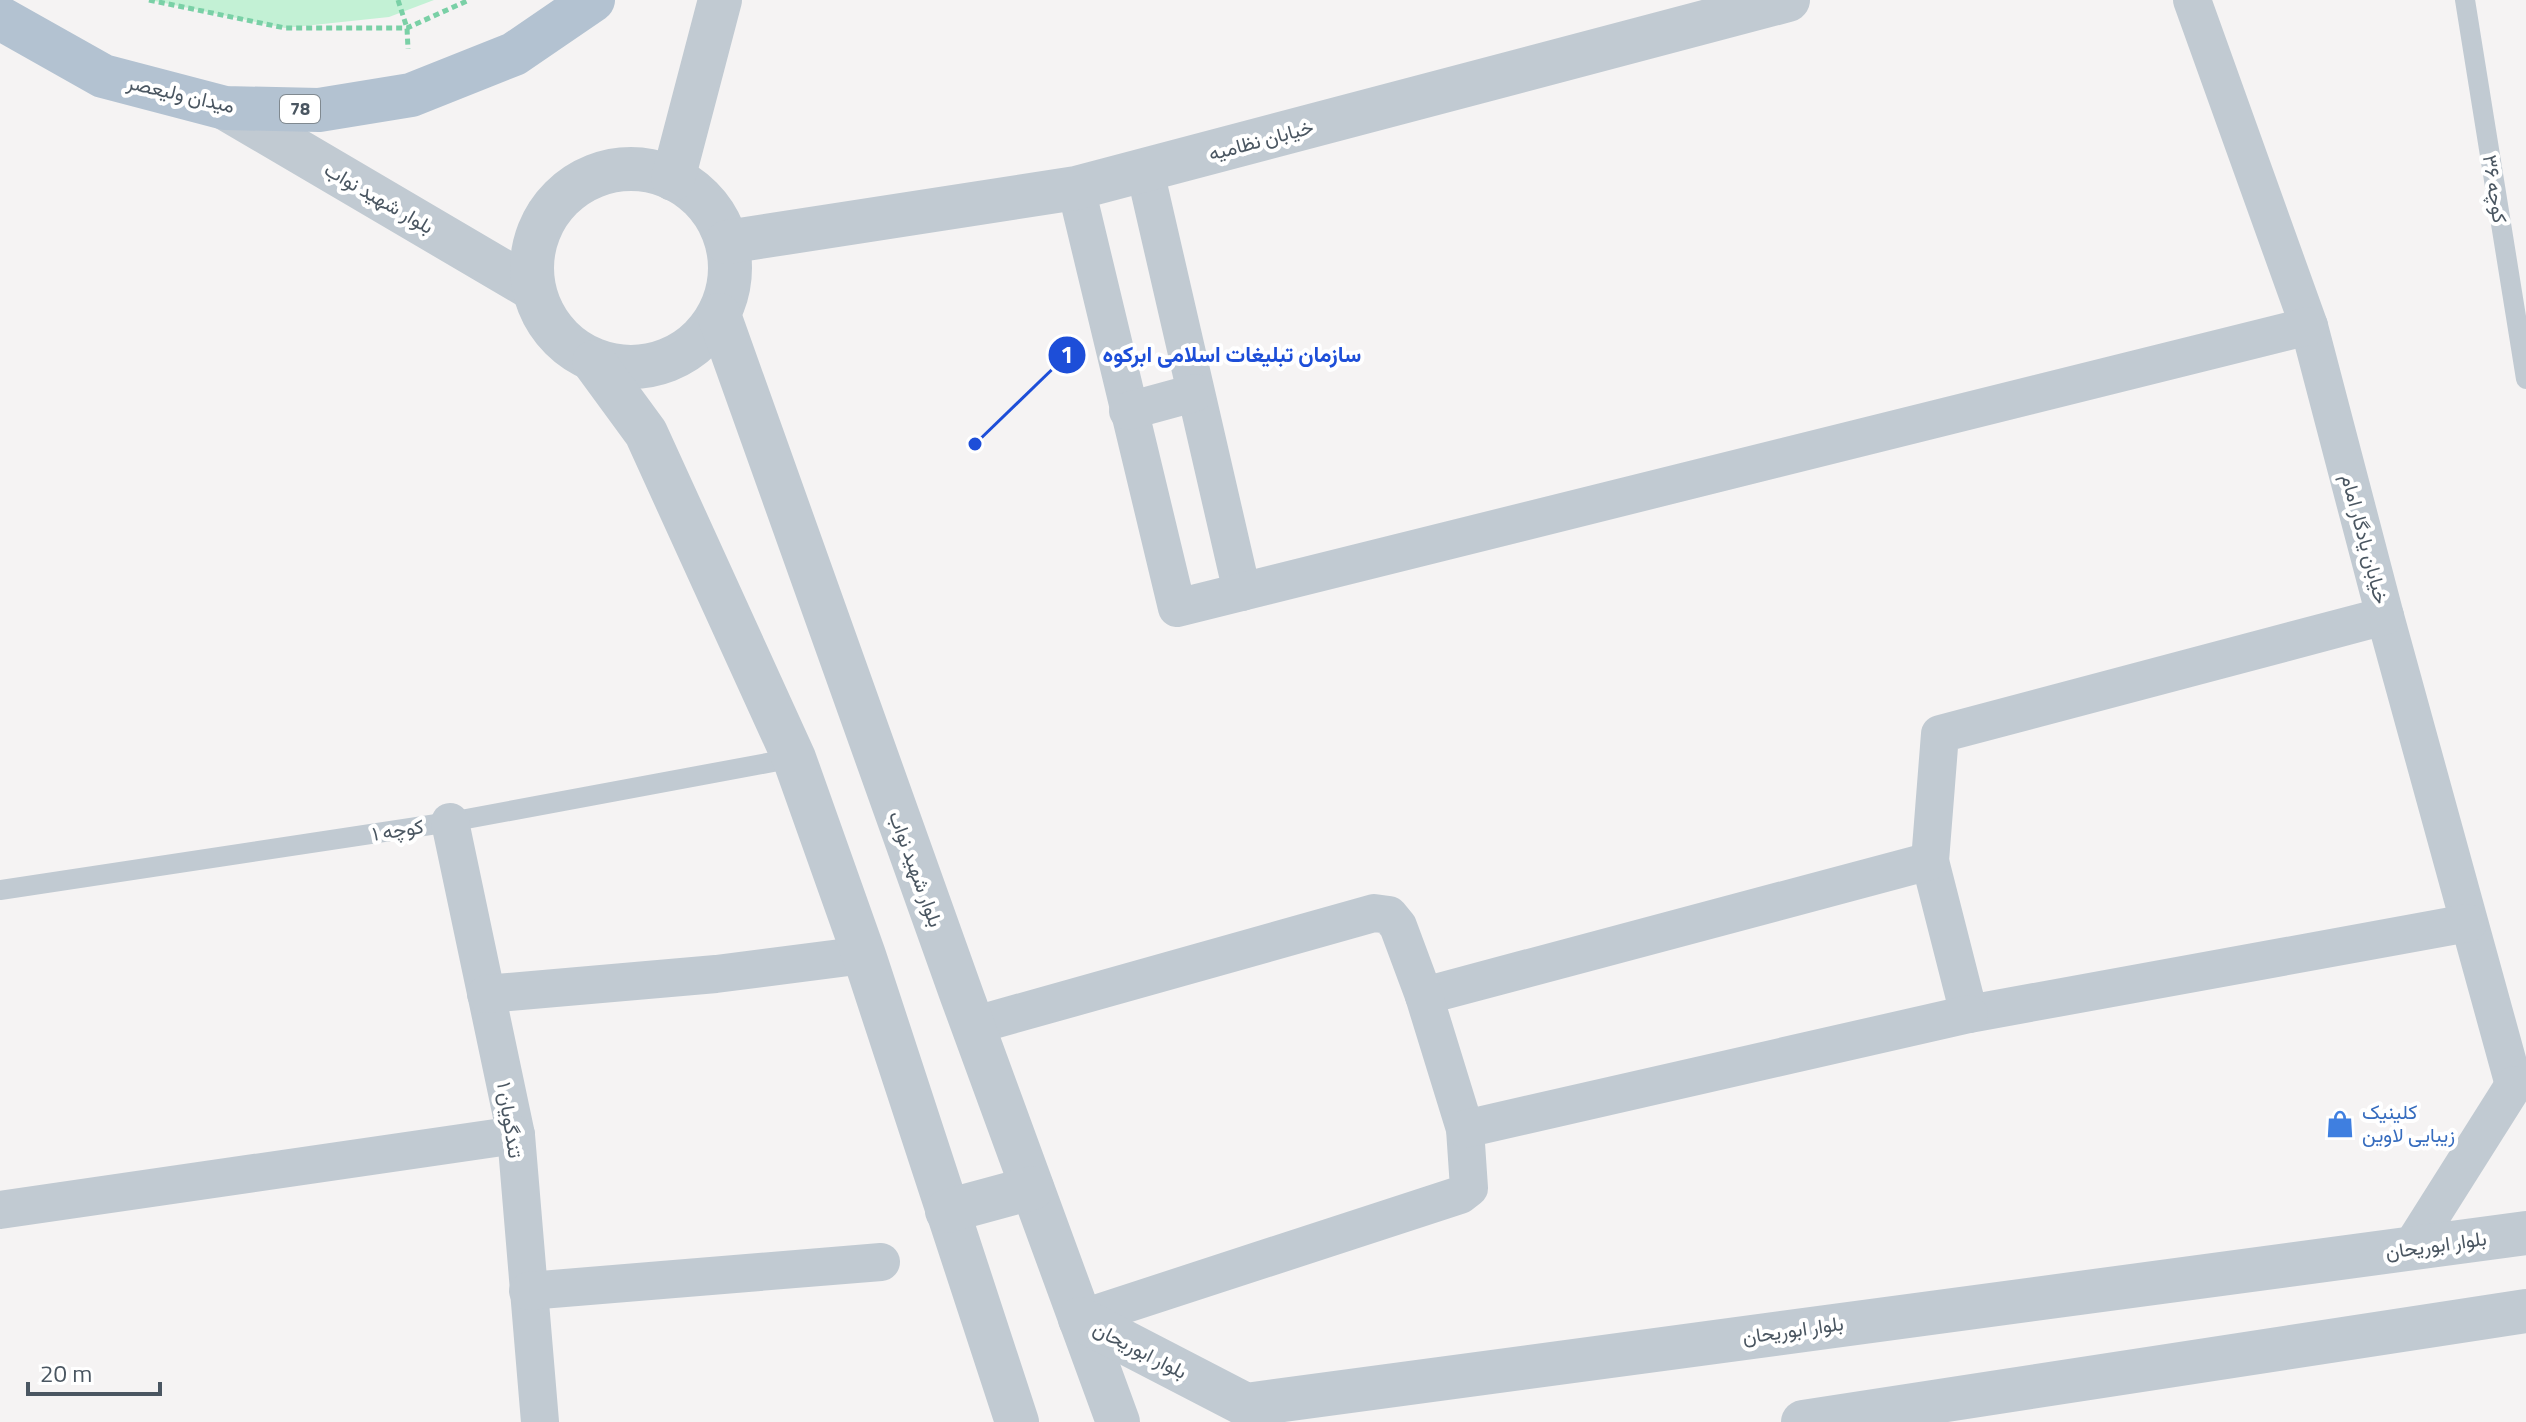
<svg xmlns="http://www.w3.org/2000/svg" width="2526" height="1422" viewBox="0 0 2526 1422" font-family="'Titillium Web',Vazirmatn,sans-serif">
<rect width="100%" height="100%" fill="#f5f3f3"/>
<polygon fill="#c3f1d5" points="150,0 434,0 389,17 285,28"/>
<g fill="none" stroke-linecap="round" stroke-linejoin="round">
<g stroke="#7ad0a6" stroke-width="5" stroke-dasharray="6 4" stroke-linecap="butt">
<polyline points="149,0 285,28 407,28 469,0"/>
<polyline points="398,0 407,28 408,49"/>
</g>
<g stroke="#c1cad2" stroke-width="20">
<polyline points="2465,0 2526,379"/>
<polyline points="0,890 450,822 794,758"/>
</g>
<g stroke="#c1cad2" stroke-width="38">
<polyline points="2192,0 2309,326 2385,616 2514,1085"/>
<polyline points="1145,171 1242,592"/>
<polyline points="1076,188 1177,608 2309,326"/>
<polyline points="1128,411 1194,393"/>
<polyline points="450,822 516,1135 540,1422"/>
<polyline points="1930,861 1969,1014 2468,923"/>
<polyline points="486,994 716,974 864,955"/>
<polyline points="1424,996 1930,861 1940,734 2385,616"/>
<polyline points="972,1026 1374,913 1389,915 1398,926 1424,996 1465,1129 1469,1188 1460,1195 1080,1319"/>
<polyline points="1465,1129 1969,1014"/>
<polyline points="0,1210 516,1135"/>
<polyline points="2411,1248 2514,1085"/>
<polyline points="528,1291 881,1262"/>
</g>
<g stroke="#c1cad2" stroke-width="44">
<polyline points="225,108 533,289"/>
<circle cx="631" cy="268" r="99"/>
<polyline points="673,179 720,0"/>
<polyline points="727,242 1076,188 1788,0"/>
<polyline points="719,315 962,996 1118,1422"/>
<polyline points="594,362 646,433 794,758 864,955 1017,1422"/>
<polyline points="947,1211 1032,1188"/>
<polyline points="1080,1319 1246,1405 2526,1233"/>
<polyline points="1803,1422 2526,1311"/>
</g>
<polyline stroke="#b3c2d1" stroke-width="44" points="0,18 103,76 225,108 319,110 411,95 514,54 593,0"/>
</g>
<defs>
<symbol id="shop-bare" viewBox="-9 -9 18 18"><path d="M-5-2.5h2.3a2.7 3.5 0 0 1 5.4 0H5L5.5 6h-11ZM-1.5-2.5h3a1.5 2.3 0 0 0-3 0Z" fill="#3f7fe0" stroke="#fff" stroke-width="2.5" paint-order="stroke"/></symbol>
</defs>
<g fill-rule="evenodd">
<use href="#shop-bare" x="2320" y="1104" width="40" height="40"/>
</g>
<g text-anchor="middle" stroke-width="8" stroke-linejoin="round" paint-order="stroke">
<rect fill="#fff" stroke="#808990" stroke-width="2" x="280" y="95" width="40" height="28" rx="6"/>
<g font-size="18" font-weight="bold" fill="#4a5661">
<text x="300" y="115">78</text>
</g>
<g font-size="20" fill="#4a5661" stroke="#fff">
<text transform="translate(181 94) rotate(13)" y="7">میدان ولیعصر</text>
<text transform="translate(1261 140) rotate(-15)" y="7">خیابان نظامیه</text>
<text transform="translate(2495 189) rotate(81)" y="7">کوچه ۳۶</text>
<text transform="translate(379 198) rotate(30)" y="7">بلوار شهید نواب</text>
<text transform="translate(2365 539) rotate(75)" y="7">خیابان یادگار امام</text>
<text transform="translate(398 830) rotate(-9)" y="7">کوچه ۱</text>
<text transform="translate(916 869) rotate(70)" y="7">بلوار شهید نواب</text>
<text transform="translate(510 1120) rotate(81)" y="7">تندگویان ۱</text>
<text transform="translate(2436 1245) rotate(-8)" y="7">بلوار ابوریحان</text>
<text transform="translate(1793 1330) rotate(-8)" y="7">بلوار ابوریحان</text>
<text transform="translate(1140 1350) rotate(27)" y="7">بلوار ابوریحان</text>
</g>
<g font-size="20" fill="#366cbe" stroke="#fff" text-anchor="start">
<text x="2362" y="1119">کلینیک<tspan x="2362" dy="23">زیبایی لاوین</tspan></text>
</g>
</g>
<path fill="none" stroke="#1d4ed8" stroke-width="3" d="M975 444L1067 355"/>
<g fill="#1d4ed8" stroke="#fff" stroke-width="3">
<circle cx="975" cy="444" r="8"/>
<circle cx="1067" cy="355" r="20"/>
</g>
<g font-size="24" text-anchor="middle" font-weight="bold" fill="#fff">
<text x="1067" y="363">1</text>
</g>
<g font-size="22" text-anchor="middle" font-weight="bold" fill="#1d4ed8" stroke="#fff" stroke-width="8" stroke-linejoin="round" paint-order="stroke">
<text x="1232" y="362">سازمان تبلیغات اسلامی ابرکوه</text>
</g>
<path d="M28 1382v12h132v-12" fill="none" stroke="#4a5661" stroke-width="4"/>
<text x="40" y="1382" font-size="24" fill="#4a5661" stroke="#ffffff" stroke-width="6" paint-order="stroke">20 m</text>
</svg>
